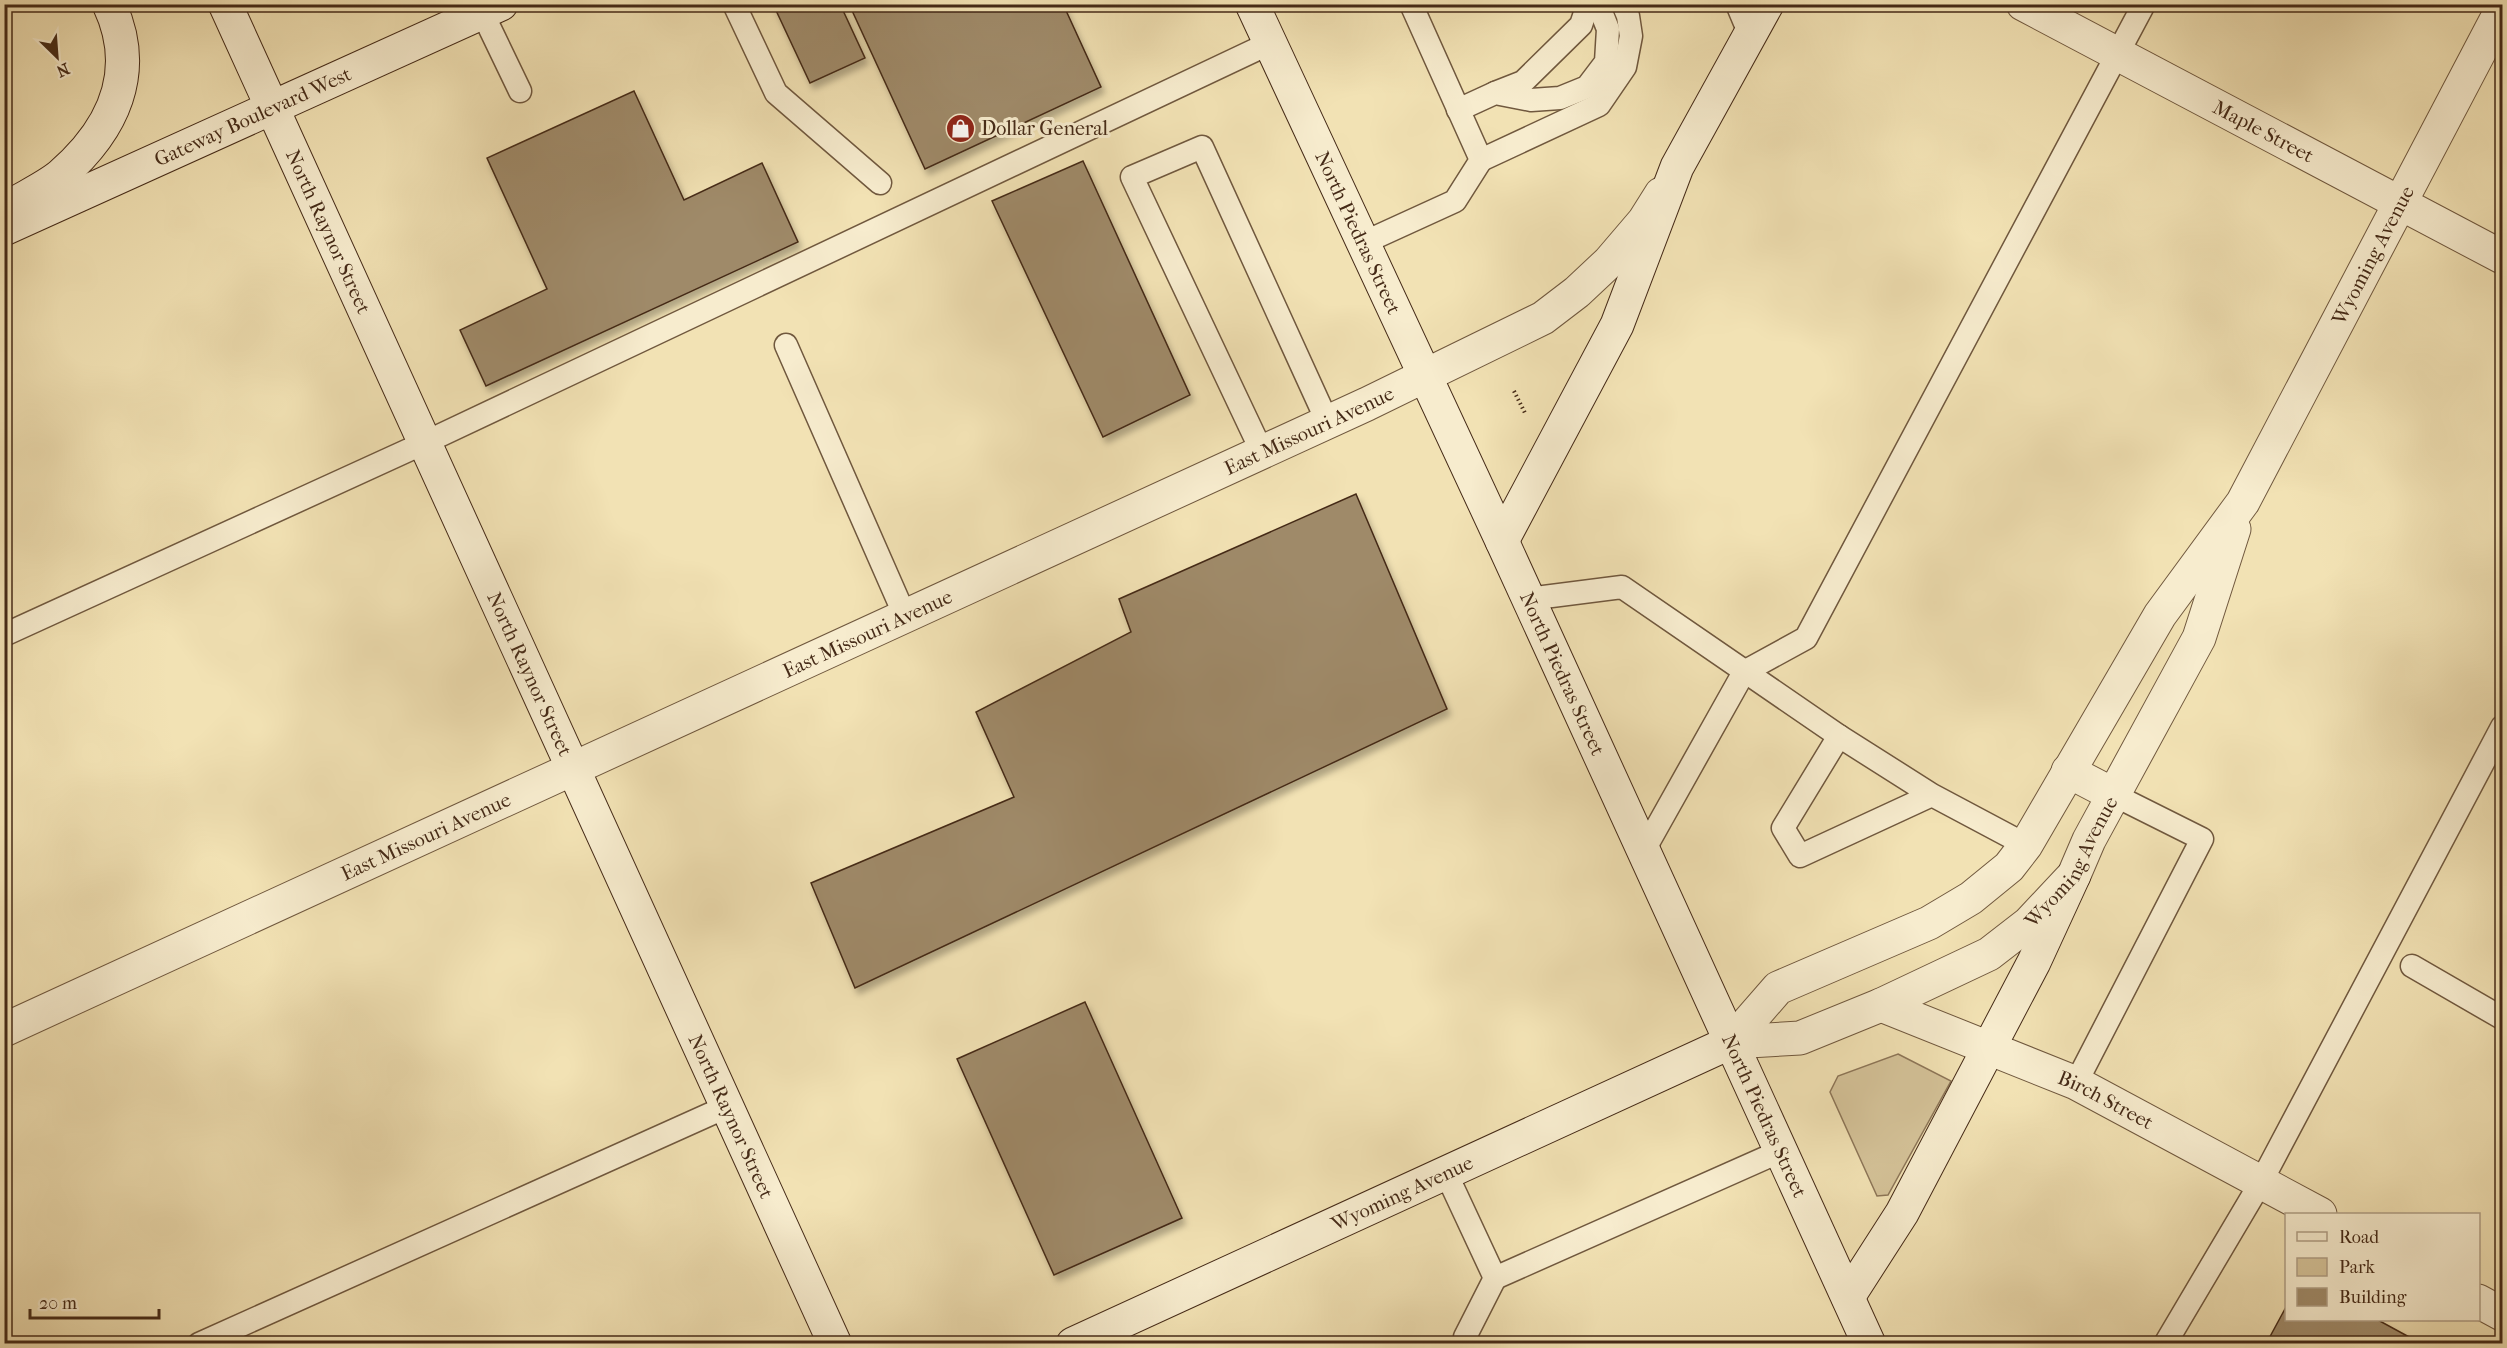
<svg xmlns="http://www.w3.org/2000/svg" width="2507" height="1348" viewBox="0 0 2507 1348" font-family="'IM FELL French Canon',serif">
<defs>
<filter id="shadow"><feDropShadow dx="3.5" dy="6" stdDeviation="3" flood-color="#0004"/></filter>
</defs>
<rect width="100%" height="100%" fill="#f2e2b4"/>
<filter id="stains"><feTurbulence type="fractalNoise" baseFrequency=".00333" numOctaves="4"/><feColorMatrix values="0 0 0 0 .2 0 0 0 0 .09 0 0 0 0 .02 0 0 0 .5 -.17"/></filter>
<radialGradient id="worn" r=".72"><stop offset=".6" stop-color="#630" stop-opacity="0"/><stop offset="1" stop-color="#630" stop-opacity=".3"/></radialGradient>
<polygon fill="#d5c399" stroke="#8d7658" stroke-width="1.5" points="1898,1054 1951,1081 1888,1195 1877,1196 1830,1092 1838,1076"/>
<g fill="#9f8a69" stroke="#452a17" stroke-width="1.5" filter="url(#shadow)">
<polygon points="773,4 840,4 865,58 810,83"/>
<polygon points="849,4 1063,4 1101,87 925,169"/>
<polygon points="634,91 684,200 762,163 798,242 486,386 460,330 547,289 487,158"/>
<polygon points="1083,161 1190,395 1103,437 992,201"/>
<polygon points="1356,494 1447,709 855,988 811,883 1014,797 976,712 1131,632 1119,599"/>
<polygon points="1085,1002 1182,1218 1054,1275 957,1059"/>
<polygon points="2286,1307 2286,1320 2378,1320 2422,1344 2266,1344"/>
</g>
<g fill="none" stroke-linecap="round" stroke-linejoin="round">
<defs>
<g id="service">
<polyline points="734,4 776,93 880,183"/>
<polyline points="1737,4 1750,35"/>
<polyline points="482,12 520,91"/>
<polyline points="1495,93 1523,82 1581,25 1588,4"/>
<polyline points="1458,110 1495,93 1531,100 1560,98 1587,87 1606,62 1608,29 1598,4"/>
<polyline points="1481,160 1599,105 1625,67 1631,36 1628,16 1623,4"/>
<polyline points="1363,243 1455,201 1481,160 1411,4"/>
<polyline points="786,345 905,616"/>
<polyline points="1262,452 1132,177 1202,147 1327,421"/>
<polyline points="1528,599 1622,587 1839,736"/>
<polyline points="4,635 424,443 1270,43"/>
<polyline points="1932,795 1839,736 1783,828 1800,856 1932,795 2026,845"/>
<polyline points="1643,852 1744,672 1806,638 2144,4"/>
<polyline points="2412,966 2502,1018"/>
<polyline points="2076,1083 2202,839 2114,795"/>
<polyline points="1446,1173 1495,1278 1781,1151"/>
<polyline points="199,1344 726,1107"/>
<polyline points="1468,1344 1465,1337 1495,1278"/>
<polyline points="2165,1344 2261,1182 2502,727"/>
</g>
<g id="minor">
<path id="s1" d="M 2023,4 L 2502,257"/>
<polyline points="2068,771 2114,795"/>
<path id="s2" d="M 1881,1005 L 2076,1083 L 2320,1214"/>
<path id="s3" d="M 4,1030 L 1367,404 L 1543,318 L 1577,292 L 1609,262 L 1644,221 L 1661,194"/>
<polyline points="2478,1301 2502,1314"/>
</g>
<g id="tertiary">
<path id="s4" d="M 1731,1042 L 1778,988 L 1929,923 L 1971,898 L 2009,867 L 2026,845 L 2160,615 L 2243,502 L 2502,9"/>
<path id="s5" d="M 1731,1042 L 1800,1038 L 1881,1005 L 1989,954 L 2029,923 L 2074,875 L 2089,840 L 2199,638 L 2234,529"/>
</g>
<g id="secondary">
<path id="s6" d="M 225,4 L 835,1344"/>
<path id="s7" d="M 1252,4 L 1502,541 L 1869,1344"/>
<path d="M 9,207 C 25,197 45,188 60,176 C 113,130 141,72 109,4"/>
<path id="s8" d="M 4,229 L 501,4"/>
<polyline points="1502,541 1617,325 1677,167 1767,4"/>
<polyline points="1848,1297 1902,1213 2034,962 2074,875"/>
<path id="s9" d="M 1073,1344 L 1731,1042"/>
</g>
</defs>
<use href="#service" stroke="#70583e" stroke-width="25"/>
<use href="#minor" stroke="#70583e" stroke-width="35"/>
<use href="#tertiary" stroke="#70583e" stroke-width="35"/>
<use href="#secondary" stroke="#452a17" stroke-width="35"/>
<polyline stroke="#452a17" stroke-width="4" stroke-dasharray="1.5 3" stroke-linecap="butt" points="1514,391 1525,413"/>
<use href="#service" stroke="#f7ecce" stroke-width="22"/>
<use href="#minor" stroke="#f7ecce" stroke-width="33"/>
<use href="#tertiary" stroke="#f7ecce" stroke-width="33"/>
<use href="#secondary" stroke="#f7ecce" stroke-width="33"/>
</g>
<defs>
<symbol id="shop-disc" viewBox="-11 -11 22 22"><circle r="9.5" fill="#8f2418" stroke="#f7ecce"/><path d="M-5-2.5h2.3a2.7 3.5 0 0 1 5.4 0H5L5.5 6h-11ZM-1.5-2.5h3a1.5 2.3 0 0 0-3 0Z" fill="#fff"/></symbol>
</defs>
<g fill-rule="evenodd">
<use href="#shop-disc" x="944" y="112" width="33" height="33"/>
</g>
<g text-anchor="middle" stroke-width="6" stroke-linejoin="round" paint-order="stroke">
<g font-size="20" fill="#452a17" stroke="#f7ecce">
<text dy="7" stroke="none"><textPath href="#s8" startOffset="273">Gateway Boulevard West</textPath></text>
<text dy="7" stroke="none"><textPath href="#s1" startOffset="272">Maple Street</textPath></text>
<text dy="7" stroke="none"><textPath href="#s6" startOffset="250">North Raynor Street</textPath></text>
<text dy="7" stroke="none"><textPath href="#s7" startOffset="252">North Piedras Street</textPath></text>
<text dy="7" stroke="none"><textPath href="#s4" startOffset="1047">Wyoming Avenue</textPath></text>
<text dy="7" stroke="none"><textPath href="#s3" startOffset="1436">East Missouri Avenue</textPath></text>
<text dy="7" stroke="none"><textPath href="#s3" startOffset="950">East Missouri Avenue</textPath></text>
<text dy="7" stroke="none"><textPath href="#s7" startOffset="738">North Piedras Street</textPath></text>
<text dy="7" stroke="none"><textPath href="#s6" startOffset="736">North Raynor Street</textPath></text>
<text dy="7" stroke="none"><textPath href="#s3" startOffset="464">East Missouri Avenue</textPath></text>
<text dy="7" stroke="none"><textPath href="#s5" startOffset="402">Wyoming Avenue</textPath></text>
<text dy="7" stroke="none"><textPath href="#s2" startOffset="244">Birch Street</textPath></text>
<text dy="7" stroke="none"><textPath href="#s7" startOffset="1224">North Piedras Street</textPath></text>
<text dy="7" stroke="none"><textPath href="#s6" startOffset="1222">North Raynor Street</textPath></text>
<text dy="7" stroke="none"><textPath href="#s9" startOffset="362">Wyoming Avenue</textPath></text>
</g>
<g font-size="20" fill="#452a17" stroke="#f7ecce" text-anchor="start">
<text x="981" y="135">Dollar General</text>
</g>
</g>
<rect width="2507" height="1348" fill="none" stroke="#f2e2b4" stroke-width="24"/>
<rect x="6" y="6" width="2495" height="1336" fill="none" stroke="#452a17" stroke-width="3"/>
<rect x="12" y="12" width="2483" height="1324" fill="none" stroke="#452a17" stroke-width="1.5"/>
<rect x="2285" y="1213" width="195" height="108" fill="#f7ecce" stroke="#b09e85" stroke-width="1.5"/>
<rect x="2297" y="1232" width="30" height="9" fill="#f7ecce" stroke="#b09e85" stroke-width="1.5"/>
<text x="2339" y="1243" font-size="18" fill="#452a17">Road</text>
<rect x="2297" y="1258" width="30" height="18" fill="#d5c399" stroke="#b09e85" stroke-width="1.5"/>
<text x="2339" y="1273" font-size="18" fill="#452a17">Park</text>
<rect x="2297" y="1288" width="30" height="18" fill="#9f8a69" stroke="#b09e85" stroke-width="1.5"/>
<text x="2339" y="1303" font-size="18" fill="#452a17">Building</text>
<g transform="translate(57 57) rotate(155)" stroke="#f7ecce" stroke-width="4.5" paint-order="stroke">
<path d="M0-4.5L10 22L0 15L-10 22Z" fill="#452a17"/>
<text y="-9" font-size="16" font-weight="bold" text-anchor="middle" fill="#452a17">N</text>
</g>
<path d="M30 1309v9h129v-9" fill="none" stroke="#452a17" stroke-width="3"/>
<text x="39" y="1309" font-size="18" fill="#452a17" stroke="#f7ecce" stroke-width="4.5" paint-order="stroke">20 m</text>
<rect width="100%" height="100%" filter="url(#stains)"/>
<rect width="100%" height="100%" fill="url(#worn)"/>
</svg>
